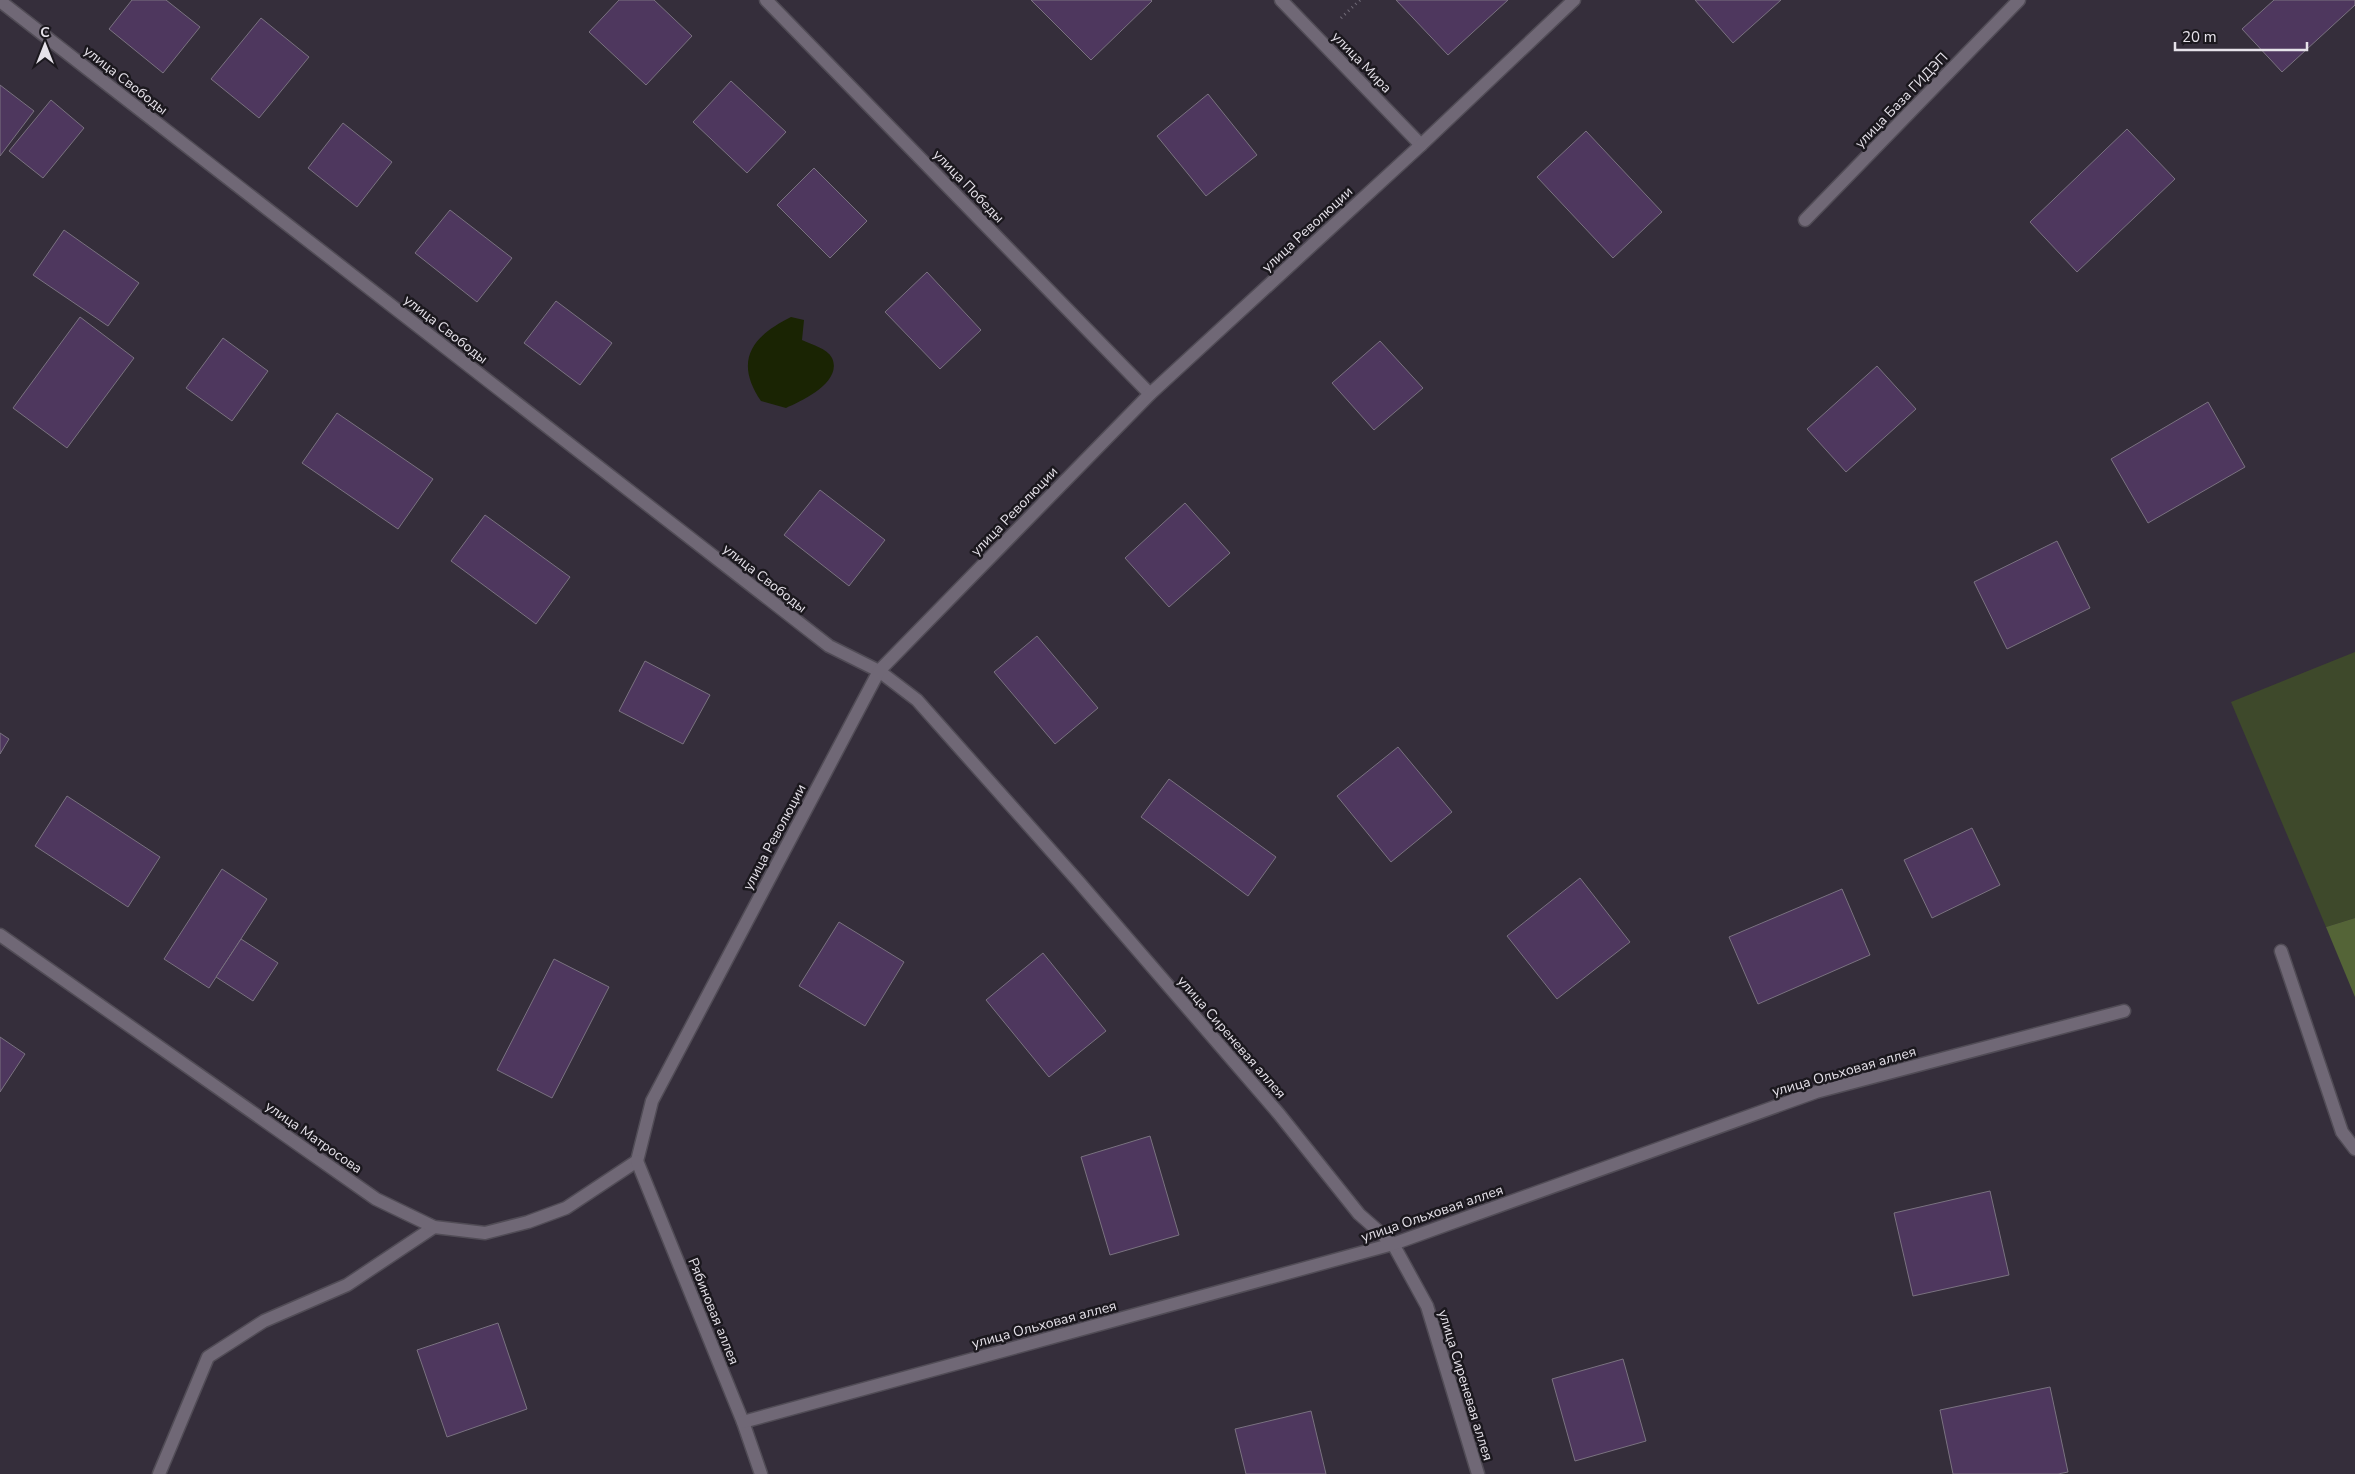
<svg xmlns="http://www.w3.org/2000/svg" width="2355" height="1474" viewBox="0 0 2355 1474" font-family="'Nunito Sans',sans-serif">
<rect width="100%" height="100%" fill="#352e3b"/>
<polygon fill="#3e492b" points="2355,652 2355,918 2326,927 2231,702"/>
<polygon fill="#546437" points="2355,918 2355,997 2326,927"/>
<path fill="#1a2403" d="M 791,317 L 804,320 L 802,340 C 812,345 827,348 832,358 C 843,382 802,401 786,408 L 761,401 C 734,361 751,337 791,317 Z"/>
<g fill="#4e375e" stroke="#7a7280">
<polygon points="132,0 166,0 200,27 163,73 109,29"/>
<polygon points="619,0 654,0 692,36 646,85 589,32"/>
<polygon points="1031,0 1151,0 1152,1 1091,60"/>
<polygon points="1396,0 1508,0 1448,55"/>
<polygon points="1695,0 1781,0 1733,43"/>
<polygon points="2274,0 2355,0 2355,5 2282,72 2242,29"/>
<polygon points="261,18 309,57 259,118 211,79"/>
<polygon points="731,81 786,132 747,173 693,122"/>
<polygon points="0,85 34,111 0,156"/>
<polygon points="1208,94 1257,155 1206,196 1157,136"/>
<polygon points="51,100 84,128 43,178 9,151"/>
<polygon points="343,123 392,162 357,207 308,168"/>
<polygon points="2127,129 2175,179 2077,272 2030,222"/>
<polygon points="1586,131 1662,212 1613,258 1537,177"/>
<polygon points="814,168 867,221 830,258 777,205"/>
<polygon points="450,210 512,258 477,302 415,253"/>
<polygon points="64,230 139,283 108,326 33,275"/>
<polygon points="927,272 981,330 940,369 885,312"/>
<polygon points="556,301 612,343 580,385 524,343"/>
<polygon points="80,317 134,358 67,448 13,408"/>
<polygon points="223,338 268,371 232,421 186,388"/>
<polygon points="1380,341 1423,388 1374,430 1332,383"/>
<polygon points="1877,366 1916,409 1846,472 1807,429"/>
<polygon points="2208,402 2245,467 2148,523 2111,459"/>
<polygon points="337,413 433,479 398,529 302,463"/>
<polygon points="820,490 885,540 849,586 784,535"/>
<polygon points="1185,503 1230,553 1169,607 1125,558"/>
<polygon points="485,515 570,577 536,624 451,561"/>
<polygon points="2057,541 2090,608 2007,649 1974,582"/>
<polygon points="1037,636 1098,708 1055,744 994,672"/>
<polygon points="645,661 710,695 683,744 619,711"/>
<polygon points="0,733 9,739 0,754"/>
<polygon points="1398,747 1452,812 1391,862 1337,796"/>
<polygon points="1169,779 1276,857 1248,896 1141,817"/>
<polygon points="67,796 160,857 128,907 35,846"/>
<polygon points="1972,828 2000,885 1932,918 1904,860"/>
<polygon points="222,869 267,899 209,988 164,959"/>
<polygon points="1580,878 1630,942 1557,999 1507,936"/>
<polygon points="1842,889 1870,955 1758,1004 1729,937"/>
<polygon points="839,922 904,962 865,1026 799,986"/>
<polygon points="241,939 278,963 253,1001 216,977"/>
<polygon points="1043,953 1106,1031 1049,1077 986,1000"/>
<polygon points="554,959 609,987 552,1098 497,1070"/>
<polygon points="0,1037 25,1054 0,1092"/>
<polygon points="1150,1136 1179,1235 1110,1255 1081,1157"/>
<polygon points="1990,1191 2009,1275 1913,1296 1894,1213"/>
<polygon points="498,1323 527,1409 447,1437 417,1350"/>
<polygon points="1623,1359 1646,1441 1575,1461 1552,1379"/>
<polygon points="2050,1387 2068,1472 2058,1474 1953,1474 1940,1410"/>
<polygon points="1311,1411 1326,1474 1246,1474 1235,1429"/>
</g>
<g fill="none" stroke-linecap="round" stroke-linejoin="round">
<defs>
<polyline id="lane" points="159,1474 208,1357 264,1321 347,1285 434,1227"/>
<g id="street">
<polyline points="766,0 1150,394"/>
<polyline points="1281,0 1421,145"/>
<polyline points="0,1 829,646 879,671 917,700 1078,881 1279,1114 1359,1214 1393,1244 1427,1306 1478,1474"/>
<polyline points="1805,220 2019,0"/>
<polyline points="0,935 376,1199 434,1227 485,1233 528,1222 566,1208 637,1161"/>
<polyline points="2281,951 2342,1132 2355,1149"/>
<polyline points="637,1161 652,1101 879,671 1150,394 1421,145 1574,0"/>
<polyline points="637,1161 743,1422 761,1474"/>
<polyline points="743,1422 1393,1244 1816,1092 2124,1011"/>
</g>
</defs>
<use href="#lane" stroke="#514c56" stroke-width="15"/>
<use href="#street" stroke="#514c56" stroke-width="15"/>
<polyline stroke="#716b77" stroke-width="3" stroke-dasharray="1 4" stroke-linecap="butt" points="1341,18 1360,0"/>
<use href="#lane" stroke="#706876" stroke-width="12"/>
<use href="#street" stroke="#706876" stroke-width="12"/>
</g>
<g text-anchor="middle" stroke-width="5" stroke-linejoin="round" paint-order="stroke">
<g font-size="14" fill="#e6e2ea" stroke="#1b181e">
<text transform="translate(1362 62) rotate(46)" y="5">улица Мира</text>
<text transform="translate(126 80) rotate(38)" y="5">улица Свободы</text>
<text transform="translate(1901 100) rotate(-46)" y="5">улица База ГИДЭП</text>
<text transform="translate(969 186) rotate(46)" y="5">улица Победы</text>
<text transform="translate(1307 229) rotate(-43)" y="5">улица Революции</text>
<text transform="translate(446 329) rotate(38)" y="5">улица Свободы</text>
<text transform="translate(1014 511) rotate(-46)" y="5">улица Революции</text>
<text transform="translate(765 578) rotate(38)" y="5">улица Свободы</text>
<text transform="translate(774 837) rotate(-62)" y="5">улица Революции</text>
<text transform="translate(1232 1037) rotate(49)" y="5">улица Сиреневая аллея</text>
<text transform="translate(1844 1071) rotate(-16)" y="5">улица Ольховая аллея</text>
<text transform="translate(314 1137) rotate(35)" y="5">улица Матросова</text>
<text transform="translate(1432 1213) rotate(-19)" y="5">улица Ольховая аллея</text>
<text transform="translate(714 1311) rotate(68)" y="5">Рябиновая аллея</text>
<text transform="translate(1044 1324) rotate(-15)" y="5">улица Ольховая аллея</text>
<text transform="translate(1466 1385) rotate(73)" y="5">улица Сиреневая аллея</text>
</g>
</g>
<g transform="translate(45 45)" stroke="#1b181e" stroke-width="4" paint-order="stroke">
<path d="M0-4L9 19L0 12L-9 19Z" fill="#e6e2ea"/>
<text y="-8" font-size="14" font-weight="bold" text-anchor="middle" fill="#e6e2ea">С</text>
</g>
<path d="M2175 42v8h132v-8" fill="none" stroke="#e6e2ea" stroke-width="2.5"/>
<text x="2182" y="42" font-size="15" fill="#e6e2ea" stroke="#1b181e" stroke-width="4" paint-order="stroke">20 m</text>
</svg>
